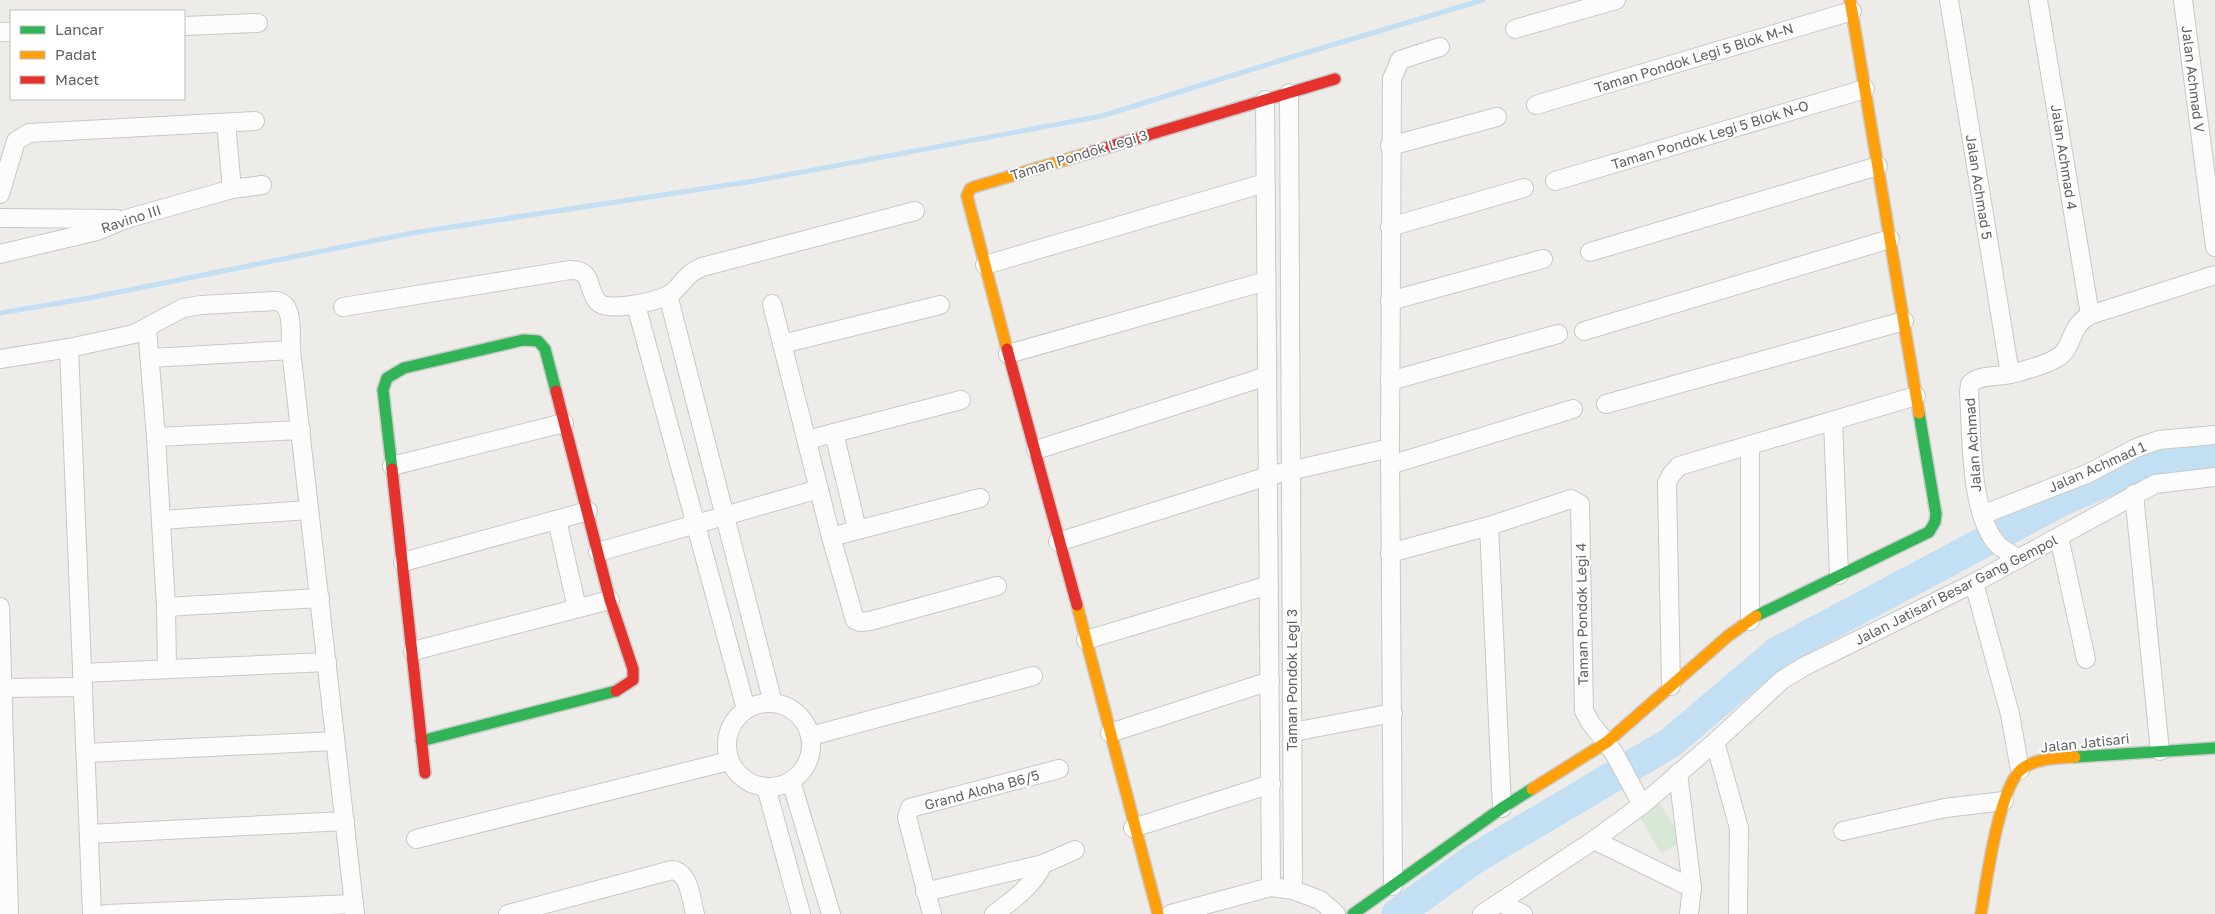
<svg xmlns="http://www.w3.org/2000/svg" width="2215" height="914" viewBox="0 0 2215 914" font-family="'Golos Text',sans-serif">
<rect width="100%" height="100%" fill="#edece9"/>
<polygon fill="#d8e8d6" points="1657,799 1684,841 1661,853 1636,811"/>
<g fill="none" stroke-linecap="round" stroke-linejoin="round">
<polyline stroke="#c2dff3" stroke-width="5" points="0,313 89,298 412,233 754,181 1102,116 1285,59 1483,0"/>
<polyline stroke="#c2dff3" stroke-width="31" points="1397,914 1474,859 1670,743 1776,653 2061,501 2155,460 2215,456"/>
<defs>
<g id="street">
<polyline points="1949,0 2010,374"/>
<polyline points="2038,0 2090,315"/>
<polyline points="2183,0 2215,247"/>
<polyline points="184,26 258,23"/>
<polyline points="1515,29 1616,0"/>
<polyline points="0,32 11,32"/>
<polyline points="1289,93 1293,890"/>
<polyline points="1265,100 1271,887"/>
<polyline points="1536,105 1852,11"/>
<polyline points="226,123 232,189"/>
<polyline points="1390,146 1497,117"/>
<polyline points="1555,181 1865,89"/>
<polyline points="0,194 16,141 29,133 255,121"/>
<polyline points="0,218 117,219"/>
<polyline points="1390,227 1524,188"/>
<polyline points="1590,252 1878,166"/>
<polyline points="0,254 97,231 126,219 232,189 262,185"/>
<polyline points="985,265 1265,183"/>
<polyline points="668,295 773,703"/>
<polyline points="1390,301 1543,259"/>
<polyline points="772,304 831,537 855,620 860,622 870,621 997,586"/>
<polyline points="636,305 746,709"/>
<path d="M 343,307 L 570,270 C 594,270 586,287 597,301 C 607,314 654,301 667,296 C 677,291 681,282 689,275 C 693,271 698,269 702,267 L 915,211"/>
<polyline points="147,328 156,437 166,607 167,668"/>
<polyline points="1584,331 1890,239"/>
<polyline points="782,344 940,305"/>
<polyline points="69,348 92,914"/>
<polyline points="1008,354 1266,281"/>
<polyline points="151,358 291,350"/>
<path d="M 0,359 L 69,348 L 134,334 L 183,308 L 201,305 L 275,301 C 295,302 290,335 291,350 L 355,914"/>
<polyline points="1390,381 1558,334"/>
<polyline points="1606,404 1904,321"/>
<polyline points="1833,421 1839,575"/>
<polyline points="834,433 857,529"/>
<polyline points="156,437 301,430"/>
<polyline points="807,440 961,400"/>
<polyline points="1036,450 1267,376"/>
<polyline points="1390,465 1573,409"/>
<polyline points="392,466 564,423"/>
<polyline points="2134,494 2160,751"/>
<polyline points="1982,515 2089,473 2136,448 2159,440 2215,435"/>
<polyline points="161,520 309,510"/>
<polyline points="557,520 577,608"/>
<polyline points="1489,526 1502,808"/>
<polyline points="831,537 980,498"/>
<polyline points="2059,537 2086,659"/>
<polyline points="1058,542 1268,476 1390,448"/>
<polyline points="598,552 819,489"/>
<polyline points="1390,553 1489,526 1571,499 1580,504 1584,711 1590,722 1614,753 1642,805"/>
<path d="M 2019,559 C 2012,554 2003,550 1997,544 C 1969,512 1972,433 1969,392 L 1970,384 C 1980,374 1998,377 2011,374 C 2025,370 2043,366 2055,359 C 2075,349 2067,328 2090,315 L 2215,275"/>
<polyline points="403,562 588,511"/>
<polyline points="1974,583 2010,714 2020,770"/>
<polyline points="0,607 9,914"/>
<polyline points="166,607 320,598"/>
<polyline points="1750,621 1750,445"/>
<polyline points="1086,640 1269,585"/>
<polyline points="413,651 610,600"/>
<polyline points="82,673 327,662"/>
<polyline points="1671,686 1667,483 1671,475 1679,466 1916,396"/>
<polyline points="0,688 83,687"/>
<circle cx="769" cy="745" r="42"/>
<polyline points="1293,732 1393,713"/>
<polyline points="1110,733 1270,681"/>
<polyline points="811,736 1033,676"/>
<polyline points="1715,742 1739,828 1738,914"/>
<polyline points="86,753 335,741"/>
<polyline points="1678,773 1692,888 1689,914"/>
<polyline points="791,781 831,914"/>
<polyline points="766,787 801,914"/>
<polyline points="1133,828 1271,784"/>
<polyline points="1843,831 1945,808 2004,801"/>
<polyline points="89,834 345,821"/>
<polyline points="416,839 729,761"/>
<polyline points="1594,840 1692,888"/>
<polyline points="1393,886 1390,448 1392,79 1400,60 1440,47"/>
<polyline points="925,892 1043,864 1075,850"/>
<polyline points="1501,903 1523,914"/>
<polyline points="106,914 354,904"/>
<path d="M 508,914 L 672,870 C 690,872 691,900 695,914"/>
<polyline points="932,914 907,817 910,808 1059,769"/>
<path d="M 994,914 C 1012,901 1034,885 1043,864"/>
<polyline points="1171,914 1271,887 1293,890 1320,900 1336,914"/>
<polyline points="1482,914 1594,840 1642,805 1715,742 1782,680 1805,666 1974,583 2155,484 2215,477"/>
</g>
<g id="fast">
<polyline points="392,469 383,390 387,378 404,368 523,340 538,341 545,349 556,391"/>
<polyline points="1756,616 1929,532 1935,522 1936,514 1919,413"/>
<polyline points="421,741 616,691"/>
<polyline points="2075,757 2215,748"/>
<polyline points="1353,914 1502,808 1532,789"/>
</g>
<g id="slow">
<polyline points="1850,0 1919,413"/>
<polyline points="1007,349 967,196 970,189 974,187 1088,153"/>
<polyline points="1077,605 1158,914"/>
<polyline points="1532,789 1607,742 1728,636 1756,616"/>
<path d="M 1981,914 C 1986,884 1999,784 2023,768 C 2037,758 2059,758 2075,757"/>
</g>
<g id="jam">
<polyline points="1088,153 1335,79"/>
<polyline points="1007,349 1077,605"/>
<polyline points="556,391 610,600 633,669 633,680 616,691"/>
<polyline points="392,469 425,773"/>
</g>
</defs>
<use href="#street" stroke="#c8c8c8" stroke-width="20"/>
<use href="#fast" stroke="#cacaca" stroke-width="14"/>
<use href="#slow" stroke="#cacaca" stroke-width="14"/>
<use href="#jam" stroke="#cacaca" stroke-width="14"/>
<use href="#street" stroke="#fcfcfc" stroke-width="18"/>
<use href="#fast" stroke="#30b455" stroke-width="11"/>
<use href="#slow" stroke="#ff9f0a" stroke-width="11"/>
<use href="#jam" stroke="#e5322d" stroke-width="11"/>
</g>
<g text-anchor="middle" stroke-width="4" stroke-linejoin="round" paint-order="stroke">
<g font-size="14" fill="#5f6266" stroke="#fff">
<text transform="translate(1694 58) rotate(-17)" y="5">Taman Pondok Legi 5 Blok M-N</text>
<text transform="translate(2193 79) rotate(83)" y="5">Jalan Achmad V</text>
<text transform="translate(1710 135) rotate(-17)" y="5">Taman Pondok Legi 5 Blok N-O</text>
<text transform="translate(1079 155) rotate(-17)" y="5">Taman Pondok Legi 3</text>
<text transform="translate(2064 157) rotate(81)" y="5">Jalan Achmad 4</text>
<text transform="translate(1979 187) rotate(81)" y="5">Jalan Achmad 5</text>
<text transform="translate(131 219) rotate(-18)" y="5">Ravino III</text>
<text transform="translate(1973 445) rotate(-94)" y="5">Jalan Achmad</text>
<text transform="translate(2097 467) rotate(-24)" y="5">Jalan Achmad 1</text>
<text transform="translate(1956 590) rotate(-27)" y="5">Jalan Jatisari Besar Gang Gempol</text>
<text transform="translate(1582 614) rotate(-91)" y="5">Taman Pondok Legi 4</text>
<text transform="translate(1292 680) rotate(-90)" y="5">Taman Pondok Legi 3</text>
<text transform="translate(2085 743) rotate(-6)" y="5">Jalan Jatisari</text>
<text transform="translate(982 790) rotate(-15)" y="5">Grand Aloha B6/5</text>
</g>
</g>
<rect x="10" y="10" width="175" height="90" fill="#ffffff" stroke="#bfc0c2"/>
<rect x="20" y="26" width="25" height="8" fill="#30b455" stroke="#bfc0c2"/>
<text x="55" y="35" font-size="15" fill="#5f6266">Lancar</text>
<rect x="20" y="51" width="25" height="8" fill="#ff9f0a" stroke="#bfc0c2"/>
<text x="55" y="60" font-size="15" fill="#5f6266">Padat</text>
<rect x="20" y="76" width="25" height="8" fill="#e5322d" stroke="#bfc0c2"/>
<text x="55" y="85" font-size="15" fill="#5f6266">Macet</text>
</svg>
